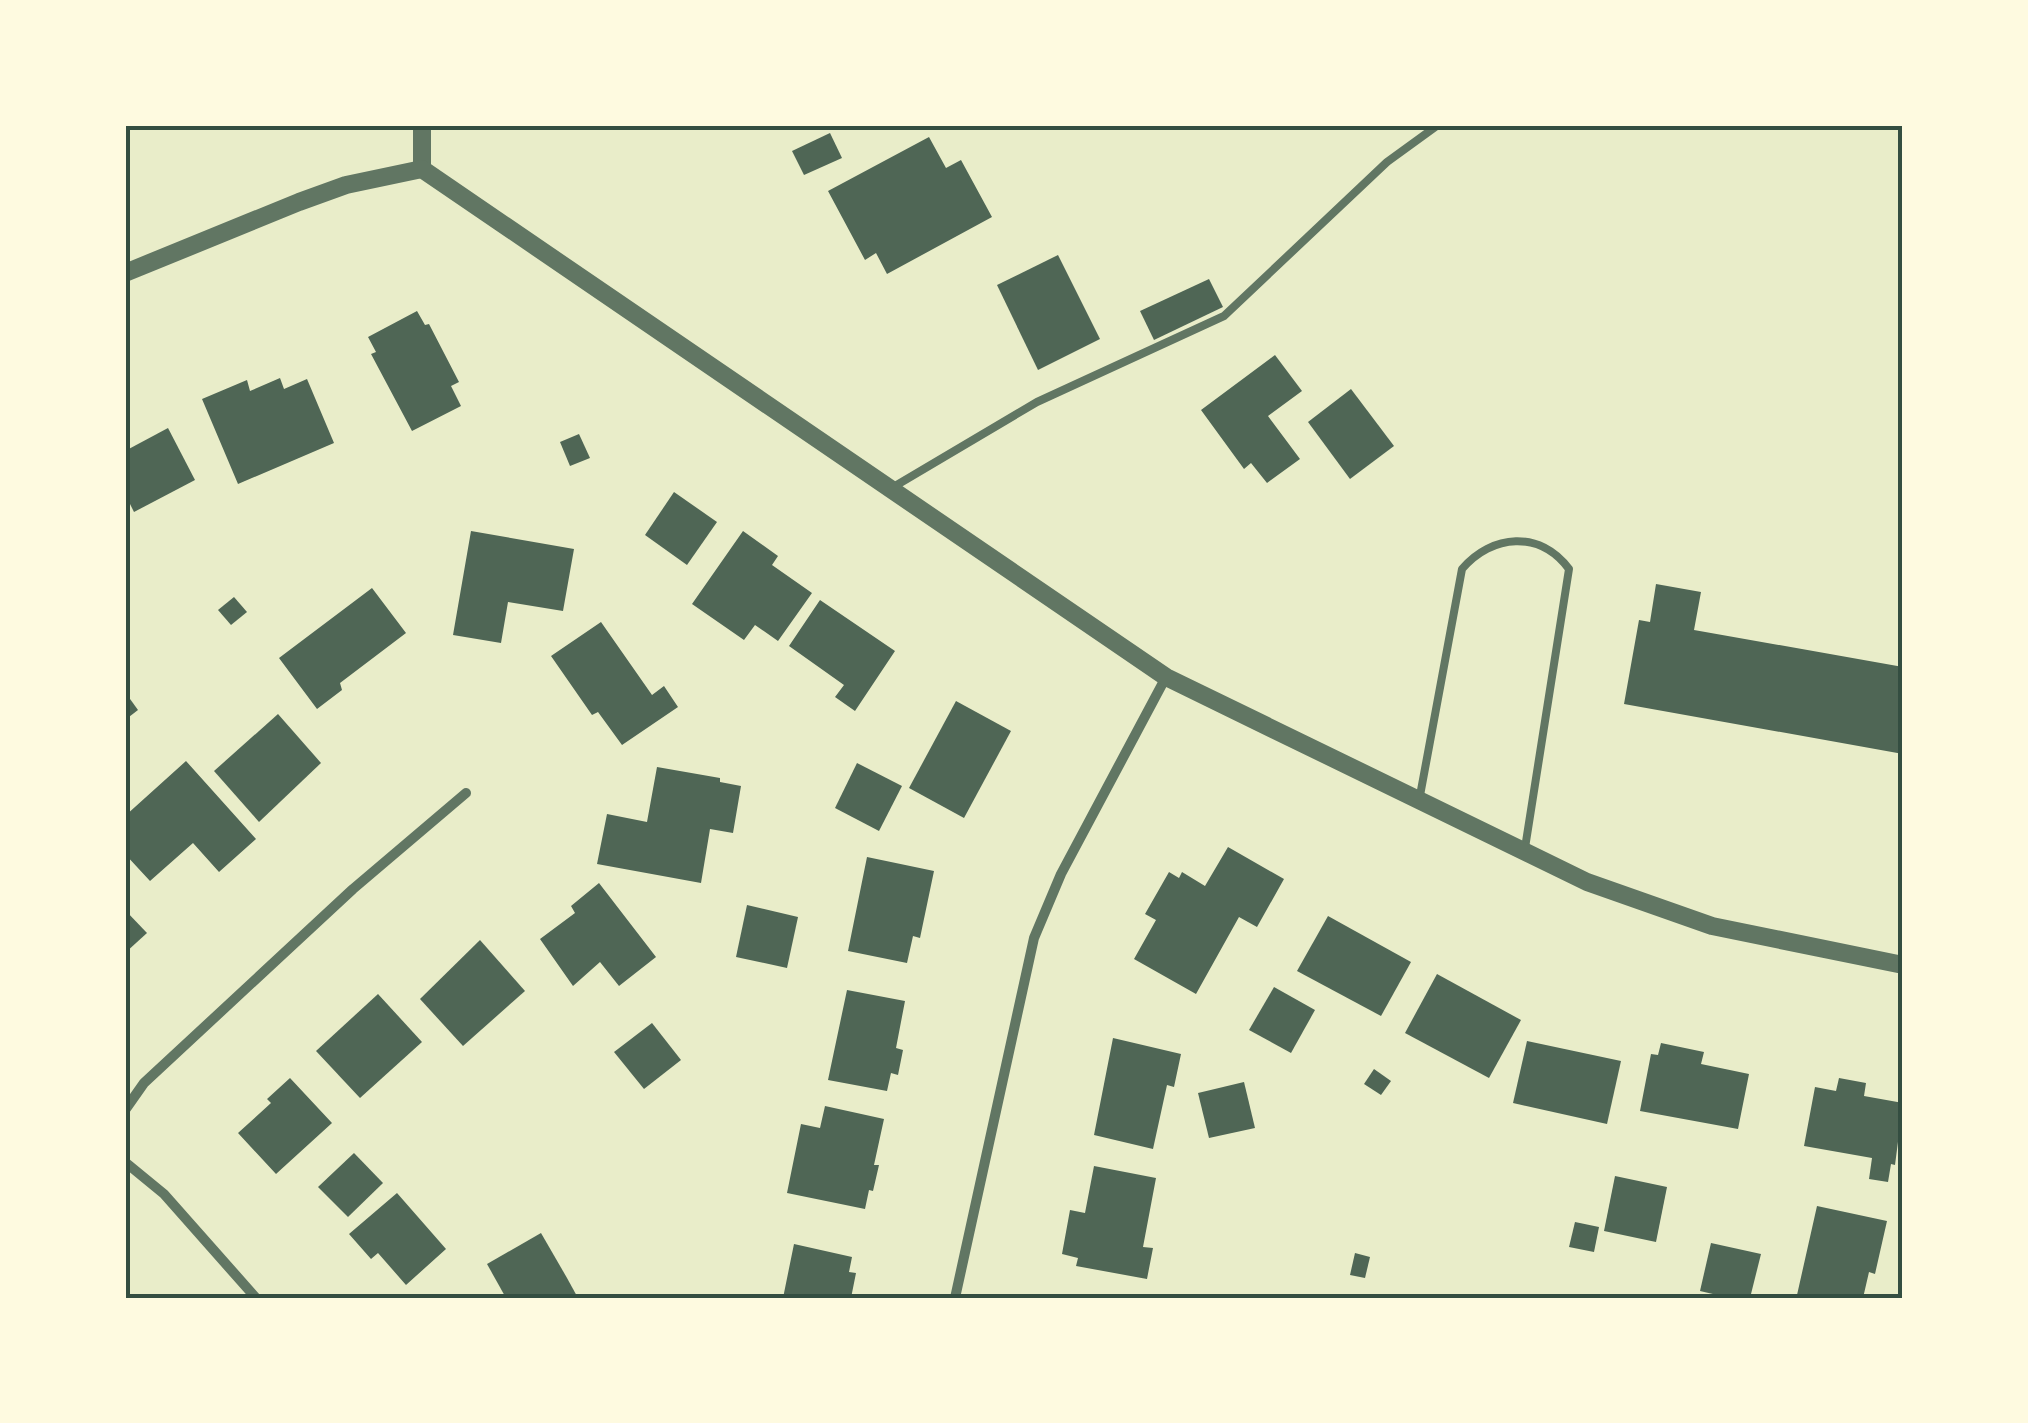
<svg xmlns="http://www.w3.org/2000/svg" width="2028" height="1423" viewBox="0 0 2028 1423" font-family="'PT Sans Narrow',sans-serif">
<rect width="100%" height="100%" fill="#e9edc9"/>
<g fill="#4f6655">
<polygon points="830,133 842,158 804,175 792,151"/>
<polygon points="929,137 946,168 961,160 992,217 887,274 876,253 865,260 828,191"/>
<polygon points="1058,255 1100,339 1038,370 997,285"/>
<polygon points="1209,279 1223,307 1154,340 1140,311"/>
<polygon points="417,311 425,325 429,324 459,382 451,386 461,406 412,431 371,354 376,352 368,337"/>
<polygon points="1275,355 1302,391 1268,416 1300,459 1267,483 1251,463 1244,469 1201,410"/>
<polygon points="280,378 284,389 307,379 334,443 238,484 202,399 247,380 250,391"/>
<polygon points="1351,389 1394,446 1350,479 1308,422"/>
<polygon points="168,428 195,480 134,512 125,494 125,451"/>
<polygon points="579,434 590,458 570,466 560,442"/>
<polygon points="674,492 717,522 687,565 645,535"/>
<polygon points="471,531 574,549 563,611 508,602 501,643 453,635"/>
<polygon points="743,531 778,556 772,565 812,593 778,641 755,625 744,640 692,604"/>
<polygon points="1656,584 1701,592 1694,630 1903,667 1903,754 1624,704 1639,620 1650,622"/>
<polygon points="372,588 406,633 340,683 342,690 317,709 279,658"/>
<polygon points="234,597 247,612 231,625 218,610"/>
<polygon points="820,600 895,651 855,711 835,697 844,685 789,646"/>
<polygon points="601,622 652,695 664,686 678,707 622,745 598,712 592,715 551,656"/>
<polygon points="125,692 138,710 125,720"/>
<polygon points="956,701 1011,731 964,818 909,788"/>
<polygon points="278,714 321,763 259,822 214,771"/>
<polygon points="186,761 256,839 219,872 193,843 150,881 125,854 125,816"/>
<polygon points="857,763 902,786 879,831 835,808"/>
<polygon points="657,767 720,778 720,782 741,786 733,833 710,829 701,883 597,864 607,814 647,822"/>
<polygon points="1228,847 1284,879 1257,927 1239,917 1196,994 1134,959 1156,920 1145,914 1169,872 1179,878 1182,872 1205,886"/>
<polygon points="867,857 934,871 920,938 913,936 907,963 848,951"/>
<polygon points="599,883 656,957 619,986 600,962 573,986 540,939 575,913 571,906"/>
<polygon points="747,905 798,917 787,968 736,957"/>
<polygon points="125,910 147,933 125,953"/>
<polygon points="1328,916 1411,962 1381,1016 1297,971"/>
<polygon points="480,940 525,991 463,1046 420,999"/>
<polygon points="1437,974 1521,1020 1489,1078 1405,1033"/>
<polygon points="1274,987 1315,1010 1291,1053 1249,1030"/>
<polygon points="847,990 905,1001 896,1048 903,1050 898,1075 891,1073 887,1091 828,1080"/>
<polygon points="378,994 422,1042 360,1098 316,1051"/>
<polygon points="652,1023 681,1060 644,1089 614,1052"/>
<polygon points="1113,1038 1181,1054 1174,1087 1167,1085 1153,1149 1094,1135"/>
<polygon points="1527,1041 1621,1061 1607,1124 1513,1103"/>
<polygon points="1661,1043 1704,1052 1701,1064 1749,1074 1738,1129 1640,1111 1651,1054 1658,1055"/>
<polygon points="1374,1069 1391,1081 1381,1095 1364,1084"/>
<polygon points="290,1078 332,1123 276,1174 238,1133 271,1103 267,1099"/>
<polygon points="1839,1078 1866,1083 1864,1096 1903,1103 1895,1165 1891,1164 1888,1182 1869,1179 1872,1158 1804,1146 1815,1087 1836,1091"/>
<polygon points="1244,1082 1255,1128 1209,1138 1198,1093"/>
<polygon points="825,1106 884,1119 874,1165 879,1165 873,1191 869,1190 865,1209 787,1193 801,1124 820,1128"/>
<polygon points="354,1153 383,1183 348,1217 318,1187"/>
<polygon points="1094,1166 1156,1178 1143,1247 1153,1248 1147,1279 1076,1266 1078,1258 1062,1254 1070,1210 1085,1213"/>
<polygon points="1615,1176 1667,1187 1656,1242 1604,1231"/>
<polygon points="397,1193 446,1249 406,1285 378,1253 371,1259 349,1234"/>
<polygon points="1817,1206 1887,1221 1875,1274 1869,1272 1863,1298 1797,1295"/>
<polygon points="1575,1222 1599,1227 1594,1252 1569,1247"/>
<polygon points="541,1233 567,1278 578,1298 506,1298 487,1264"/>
<polygon points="1711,1243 1761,1254 1750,1298 1730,1298 1700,1291"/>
<polygon points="794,1244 852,1257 849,1272 856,1273 851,1298 783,1298"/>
<polygon points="1355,1253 1370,1257 1365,1278 1350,1275"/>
</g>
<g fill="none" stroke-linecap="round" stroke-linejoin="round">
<g stroke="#617663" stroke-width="8">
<polyline points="890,489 1037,402 1224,316 1387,162 1438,125"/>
<path d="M 1419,801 L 1462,569 C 1492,534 1540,530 1569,569 L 1525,848"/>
</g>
<g stroke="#617663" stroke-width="10">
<polyline points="125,1110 144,1083 353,889 466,793"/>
<polyline points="125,1162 164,1194 256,1298"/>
<polyline points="955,1298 1034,938 1061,874 1166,677"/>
</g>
<g stroke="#617663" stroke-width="18">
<polyline points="422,125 422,169"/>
<polyline points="125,273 299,202 346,185 422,169 1166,677 1587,882 1712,926 1903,965"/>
</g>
</g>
<rect width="2028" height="1423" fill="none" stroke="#fefae0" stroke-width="255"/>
<rect x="128" y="128" width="1772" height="1168" fill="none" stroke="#344e41" stroke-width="4"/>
</svg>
